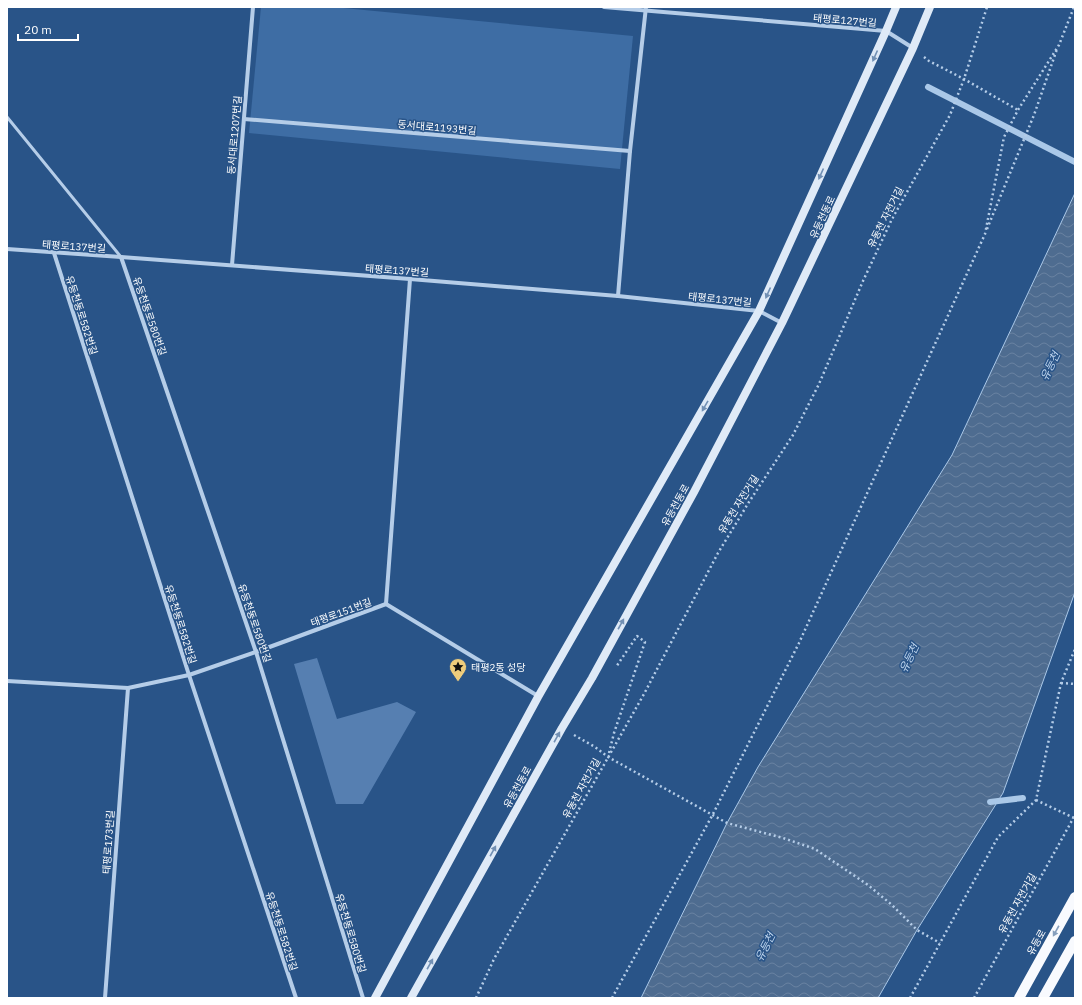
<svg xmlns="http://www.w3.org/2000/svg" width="1082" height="1005" viewBox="0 0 1082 1005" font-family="'IBM Plex Sans','Noto Sans KR',sans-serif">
<defs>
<pattern id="water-waves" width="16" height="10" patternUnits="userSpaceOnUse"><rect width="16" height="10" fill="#4e6c90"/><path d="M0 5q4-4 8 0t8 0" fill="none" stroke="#6982a1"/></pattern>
</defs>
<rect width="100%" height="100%" fill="#295488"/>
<polygon fill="#3e6da4" points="261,7 333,7 633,36 620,169 249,133"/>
<polygon fill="url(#water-waves)" stroke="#aac8e8" points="1075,193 1075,592 1003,793 917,930 878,998 641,998 727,823 758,767 952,455"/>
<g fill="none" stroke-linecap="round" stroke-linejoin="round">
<g stroke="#aac8e8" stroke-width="6">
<polyline points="928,87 1075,162"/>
<polyline points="990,802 1023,798"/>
</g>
</g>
<polygon fill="#567fb1" points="317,658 337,719 397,702 416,712 363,804 336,804 294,664"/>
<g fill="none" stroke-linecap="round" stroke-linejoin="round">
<g stroke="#b5cde8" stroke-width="2.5" stroke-dasharray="2 3" stroke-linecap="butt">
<polyline points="924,57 929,61 964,79 1018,110"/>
<polyline points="987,229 1034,115 1057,49"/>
<polyline points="1061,683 1075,684"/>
<polyline points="574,735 595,747 608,757 727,823 783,838 815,849 868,885 892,905 917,930 940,943"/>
<polyline points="609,753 614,733 645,642 637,636 616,667"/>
<polyline points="1036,800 1074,818"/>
<polyline points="476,998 494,959 644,694 718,553 749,502 793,435 819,384 863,281 892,219 950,115 964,79 987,7"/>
<polyline points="612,998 713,814 799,643 985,234 1004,137 1018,110 1059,45 1074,7"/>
<polyline points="910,998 998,837 1036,800 1061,683 1075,649"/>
<polyline points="974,998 1075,815"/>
</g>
<polyline stroke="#b5cde8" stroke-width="3" points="7,117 121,257"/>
<g stroke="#b5cde8" stroke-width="4">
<polyline points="604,7 886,31 913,48"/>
<polyline points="244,119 630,151"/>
<polyline points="7,249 121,257 410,279 618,296 759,311 782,323"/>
<polyline points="54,253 189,675 296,998"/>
<polyline points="121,257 256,652 363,998"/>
<polyline points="232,265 253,7"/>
<polyline points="618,296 630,151 646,7"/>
<polyline points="386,604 538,696"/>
<polyline points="7,681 128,688 189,675 256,652 386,604 410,279"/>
<polyline points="105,998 128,688"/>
</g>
<g stroke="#dfeaf7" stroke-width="8">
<polyline points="375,998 538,697 759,311 886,31 896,7"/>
<polyline points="411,998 562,728 592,678 694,492 782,323 913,48 930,7"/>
</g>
<g stroke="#f8fafe" stroke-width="10">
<polyline points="1019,998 1075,897"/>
<polyline points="1043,998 1075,941"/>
</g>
</g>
<defs><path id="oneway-solid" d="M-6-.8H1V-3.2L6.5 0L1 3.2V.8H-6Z"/></defs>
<g fill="#7290b4">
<use href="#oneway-solid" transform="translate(875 56) rotate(114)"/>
<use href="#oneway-solid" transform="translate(821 174) rotate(114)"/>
<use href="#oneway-solid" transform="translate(768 293) rotate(114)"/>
<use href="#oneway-solid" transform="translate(705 406) rotate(120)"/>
<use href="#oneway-solid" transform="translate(621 624) rotate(-61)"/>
<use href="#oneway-solid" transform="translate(557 737) rotate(-61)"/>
<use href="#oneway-solid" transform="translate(493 851) rotate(-61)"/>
<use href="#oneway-solid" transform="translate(430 964) rotate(-61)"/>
</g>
<use fill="#869fbd" href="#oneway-solid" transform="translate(1056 931) rotate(119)"/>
<defs>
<symbol id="sight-pin" viewBox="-11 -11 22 30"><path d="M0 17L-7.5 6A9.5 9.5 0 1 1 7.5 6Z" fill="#efcd7c" stroke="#295488"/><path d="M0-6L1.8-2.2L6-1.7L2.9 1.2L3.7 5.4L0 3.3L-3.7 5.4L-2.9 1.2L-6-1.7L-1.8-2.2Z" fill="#111"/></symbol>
</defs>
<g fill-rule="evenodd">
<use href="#sight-pin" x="448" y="657" width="20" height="27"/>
</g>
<g text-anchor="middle" stroke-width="3" stroke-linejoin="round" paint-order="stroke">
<g font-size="10" fill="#fff" stroke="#295488">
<text transform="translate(845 20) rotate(5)" y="4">태평로127번길</text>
<text transform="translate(437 127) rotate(5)" y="4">동서대로1193번길</text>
<text transform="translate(234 135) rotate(-85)" y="4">동서대로1207번길</text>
<text transform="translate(822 217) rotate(-65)" y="4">유등천동로</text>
<text transform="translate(885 217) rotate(-63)" y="4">유동천 자전거길</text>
<text transform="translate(74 246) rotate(4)" y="4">태평로137번길</text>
<text transform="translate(397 270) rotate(4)" y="4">태평로137번길</text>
<text transform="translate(720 299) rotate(6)" y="4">태평로137번길</text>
<text transform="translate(82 315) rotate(72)" y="4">유등천동로582번길</text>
<text transform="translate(150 316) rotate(71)" y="4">유등천동로580번길</text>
<text transform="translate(738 504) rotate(-58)" y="4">유동천 자전거길</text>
<text transform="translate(675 505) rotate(-61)" y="4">유등천동로</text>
<text transform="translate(341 612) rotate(-20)" y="4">태평로151번길</text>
<text transform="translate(255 623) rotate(71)" y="4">유등천동로580번길</text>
<text transform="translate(181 624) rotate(72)" y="4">유등천동로582번길</text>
<text transform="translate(517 787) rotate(-61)" y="4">유등천동로</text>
<text transform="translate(581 788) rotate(-61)" y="4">유동천 자전거길</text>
<text transform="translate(108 842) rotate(-86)" y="4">태평로173번길</text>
<text transform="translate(1017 903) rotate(-61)" y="4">유동천 자전거길</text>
<text transform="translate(282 931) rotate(72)" y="4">유등천동로582번길</text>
<text transform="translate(351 933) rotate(73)" y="4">유등천동로580번길</text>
<text transform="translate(1036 942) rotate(-61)" y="4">유등로</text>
</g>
<g font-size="10" fill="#fff" stroke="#295488" text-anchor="start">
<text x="471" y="671">태평2동 성당</text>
</g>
<g font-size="11" font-style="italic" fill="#c1d7ef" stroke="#295488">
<text transform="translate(1050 366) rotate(-64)" y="4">유등천</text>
<text transform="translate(909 658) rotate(-64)" y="4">유등천</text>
<text transform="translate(765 947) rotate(-63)" y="4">유등천</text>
</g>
</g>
<rect width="1082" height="1005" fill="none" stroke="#ffffff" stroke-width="16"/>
<path d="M18 34v6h60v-6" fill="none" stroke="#ffffff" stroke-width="2"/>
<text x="24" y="34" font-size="12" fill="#ffffff" stroke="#295488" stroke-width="3" paint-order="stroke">20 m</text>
</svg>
